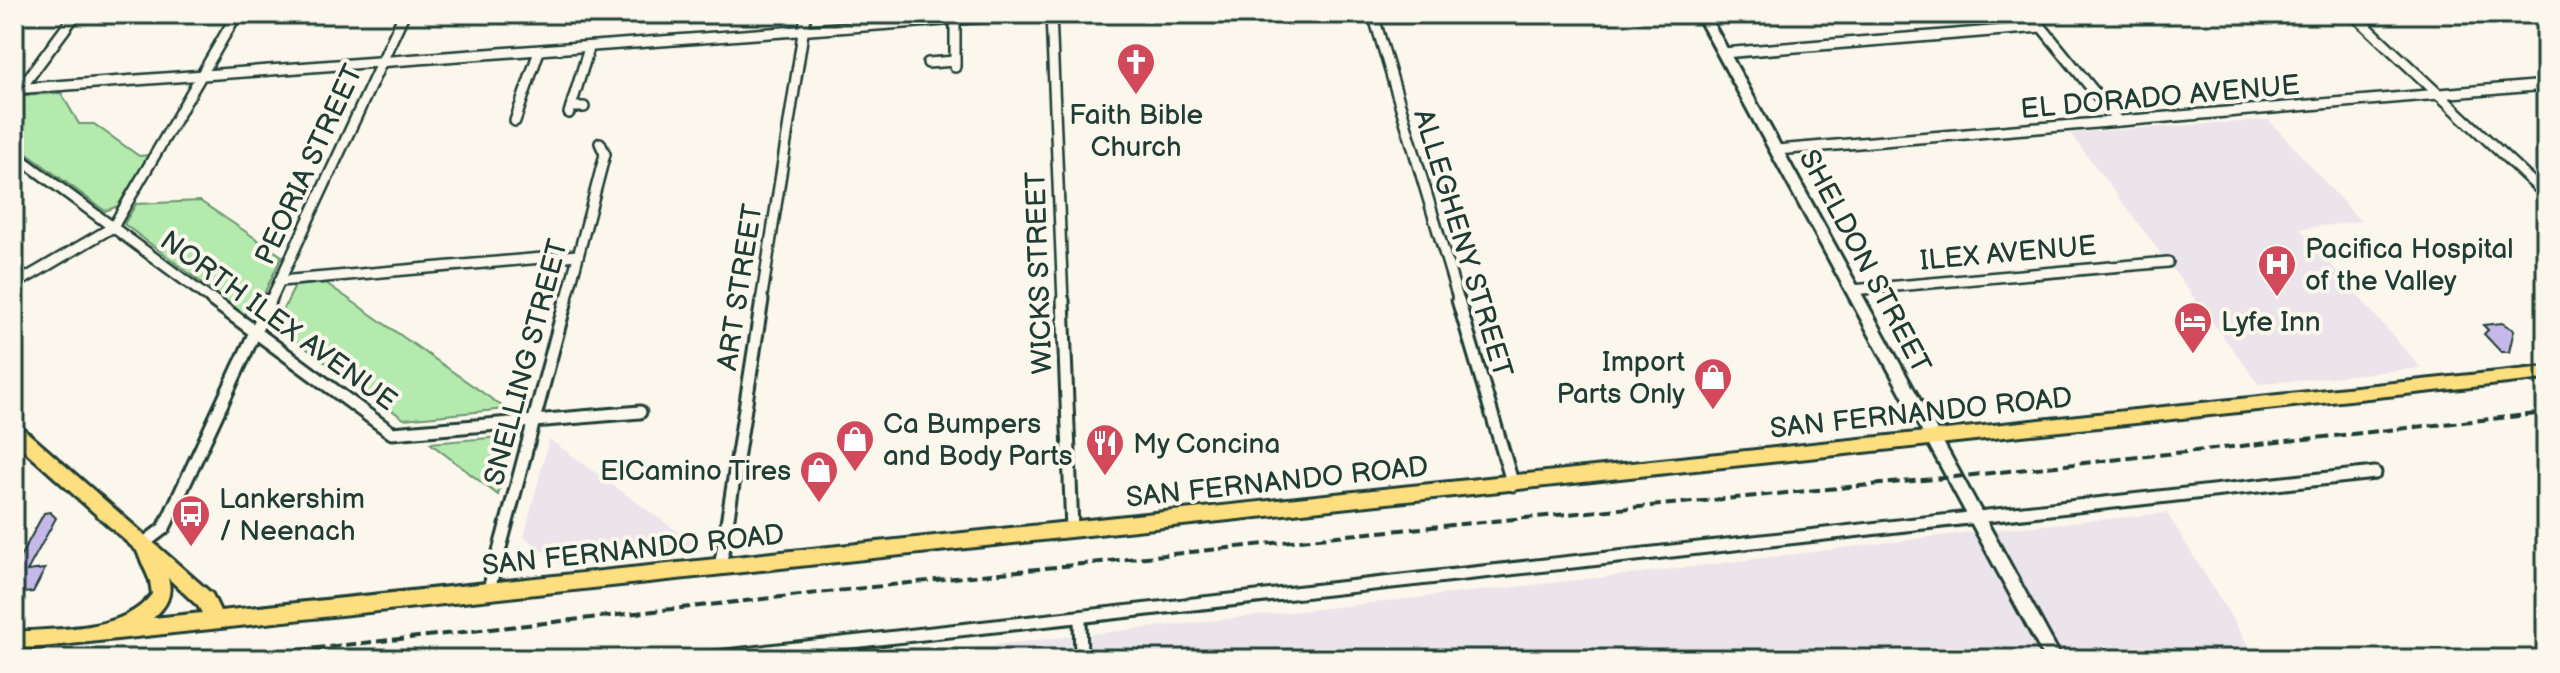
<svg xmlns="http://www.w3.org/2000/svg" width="2560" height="673" viewBox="0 0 2560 673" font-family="'Balsamiq Sans',sans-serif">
<rect width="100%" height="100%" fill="#fbf7ec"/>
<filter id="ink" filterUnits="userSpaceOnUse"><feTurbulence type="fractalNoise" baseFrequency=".0125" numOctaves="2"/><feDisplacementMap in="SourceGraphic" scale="16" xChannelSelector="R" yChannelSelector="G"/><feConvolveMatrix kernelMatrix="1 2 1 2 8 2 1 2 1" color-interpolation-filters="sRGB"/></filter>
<g filter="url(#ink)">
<g fill="#ebe4eb">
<polygon points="2269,120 2360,221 2300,229 2421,368 2259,384 2070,133"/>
<polygon points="549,439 703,550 560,564 524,537"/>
<polygon points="2167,513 2257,659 867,659 1650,572 1972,532"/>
</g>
<g fill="#b4eaad" stroke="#6a9470" stroke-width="2">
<polygon points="61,93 79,124 94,124 139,156 149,155 118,206 105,211 14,144 14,96"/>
<polygon points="200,201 282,256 257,309 243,314 124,224 136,204"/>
<polygon points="326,283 506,409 404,419 275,326 295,286"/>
<polygon points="513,436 498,495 430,443"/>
</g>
<g fill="#c6b8e9" stroke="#1f3d34" stroke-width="2">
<polygon points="2502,323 2514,330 2509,352 2501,352 2484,334 2488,330 2483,325"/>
<polygon points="50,512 56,518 27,571 45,569 44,571 33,592 14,594 14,568 44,513"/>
</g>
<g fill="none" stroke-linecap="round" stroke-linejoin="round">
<defs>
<g id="street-far1">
<polyline points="1051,14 1063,302"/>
<polyline points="1373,14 1459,302"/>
<polyline points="2031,14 2118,121"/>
<polyline points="2353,14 2546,195"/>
<polyline points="955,20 955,67"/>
<polyline points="1723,53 2041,27"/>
<polyline points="928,63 955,61"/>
<polyline points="21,88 76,14"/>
<polyline points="14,89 1026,14"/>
<polyline points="571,107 584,107"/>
<polyline points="569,113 589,48"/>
<polyline points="515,121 539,51"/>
<polyline points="1777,150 2546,85"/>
<polyline points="14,154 214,302"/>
<polyline points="280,281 577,255"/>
<polyline points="14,285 113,227 237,14"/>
<polyline points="1852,290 2168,262"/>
<polyline points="270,302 404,14"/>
<polyline points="566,302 605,154 600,143"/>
<polyline points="761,302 806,14"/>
</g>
<g id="street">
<polyline points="212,300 392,433 640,412"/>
<polyline points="1063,300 1072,530"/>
<polyline points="1458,300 1513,485"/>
<polyline points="143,544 164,528 270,300"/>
<polyline points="720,568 762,300"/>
<polyline points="488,593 566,300"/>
<polyline points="1080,619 1081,659"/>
<polyline points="698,659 2375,473"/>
</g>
<polygon id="secondary" points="1696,14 1708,14 2062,659 2045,659"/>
<path id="primary" d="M 2546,367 L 2546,379 L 14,650 L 14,632 C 58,628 123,633 152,594 L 150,581 L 137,551 L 14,441 L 14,424 L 20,426 L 212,594 L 220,611 ZM 168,578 L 198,606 L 202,613 L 153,618 C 166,607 173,595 168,578 Z"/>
</defs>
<use href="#street-far1" stroke="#1f3d34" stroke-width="14"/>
<use href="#street" stroke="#1f3d34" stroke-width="17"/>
<use href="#secondary" stroke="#1f3d34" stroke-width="6"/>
<use href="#primary" stroke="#1f3d34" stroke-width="6"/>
<use href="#street-far1" stroke="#fbf7ec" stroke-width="9"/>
<use href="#street" stroke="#fbf7ec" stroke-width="11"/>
<use href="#secondary" fill="#fbf7ec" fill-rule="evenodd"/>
<use href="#primary" fill="#fedf80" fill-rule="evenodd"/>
<polyline stroke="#1f3d34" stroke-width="4" stroke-dasharray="11 5" stroke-linecap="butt" points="218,659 1337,536 1954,477 2546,413"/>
</g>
</g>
<defs>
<symbol id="church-pin" viewBox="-11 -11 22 30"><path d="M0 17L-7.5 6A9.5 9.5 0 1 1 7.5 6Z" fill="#d1495b" stroke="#fbf7ec"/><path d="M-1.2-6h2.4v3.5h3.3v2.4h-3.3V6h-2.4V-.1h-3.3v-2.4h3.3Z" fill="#fff"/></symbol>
<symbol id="hospital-pin" viewBox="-11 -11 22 30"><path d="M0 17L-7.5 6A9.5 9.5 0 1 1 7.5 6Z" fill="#d1495b" stroke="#fbf7ec"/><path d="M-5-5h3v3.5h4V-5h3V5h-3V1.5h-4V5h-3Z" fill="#fff"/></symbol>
<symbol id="hotel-pin" viewBox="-11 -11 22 30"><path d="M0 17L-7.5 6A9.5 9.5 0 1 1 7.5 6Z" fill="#d1495b" stroke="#fbf7ec"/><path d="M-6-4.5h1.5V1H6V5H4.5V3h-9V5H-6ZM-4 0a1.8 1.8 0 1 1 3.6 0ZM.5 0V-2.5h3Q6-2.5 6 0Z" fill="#fff"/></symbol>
<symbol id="shop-pin" viewBox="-11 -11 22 30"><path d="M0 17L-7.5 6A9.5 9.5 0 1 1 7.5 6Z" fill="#d1495b" stroke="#fbf7ec"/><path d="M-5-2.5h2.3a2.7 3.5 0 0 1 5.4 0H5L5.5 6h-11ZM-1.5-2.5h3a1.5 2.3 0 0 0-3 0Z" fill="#fff"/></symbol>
<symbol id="restaurant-pin" viewBox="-11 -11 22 30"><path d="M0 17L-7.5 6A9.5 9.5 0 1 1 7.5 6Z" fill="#d1495b" stroke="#fbf7ec"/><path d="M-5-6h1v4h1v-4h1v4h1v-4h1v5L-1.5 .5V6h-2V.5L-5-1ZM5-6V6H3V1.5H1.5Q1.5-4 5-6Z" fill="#fff"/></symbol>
<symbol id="bus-pin" viewBox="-11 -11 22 30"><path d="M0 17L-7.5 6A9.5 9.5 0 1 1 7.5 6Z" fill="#d1495b" stroke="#fbf7ec"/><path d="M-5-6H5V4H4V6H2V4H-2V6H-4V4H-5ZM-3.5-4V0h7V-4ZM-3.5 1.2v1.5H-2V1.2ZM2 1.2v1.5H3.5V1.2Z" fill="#fff"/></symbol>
</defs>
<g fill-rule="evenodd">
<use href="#church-pin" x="1114" y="40" width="44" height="60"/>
<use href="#hospital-pin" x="2255" y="242" width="44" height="60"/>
<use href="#hotel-pin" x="2171" y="299" width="44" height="60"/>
<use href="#shop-pin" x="1691" y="355" width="44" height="60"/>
<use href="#shop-pin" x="833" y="417" width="44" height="60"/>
<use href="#restaurant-pin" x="1083" y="421" width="44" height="60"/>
<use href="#shop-pin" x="797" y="448" width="44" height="60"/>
<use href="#bus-pin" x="169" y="492" width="44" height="60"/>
</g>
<g text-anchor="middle" stroke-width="8" stroke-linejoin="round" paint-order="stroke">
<g font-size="28" fill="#1f3d34" stroke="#fbf7ec">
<text transform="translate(2160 96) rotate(-5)" y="10">EL DORADO AVENUE</text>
<text transform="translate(308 164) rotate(-65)" y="10">PEORIA STREET</text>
<text transform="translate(1464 243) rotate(73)" y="10">ALLEGHENY STREET</text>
<text transform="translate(2008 252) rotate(-5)" y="10">ILEX AVENUE</text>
<text transform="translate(1866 261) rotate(62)" y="10">SHELDON STREET</text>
<text transform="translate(1038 273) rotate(-92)" y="10">WICKS STREET</text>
<text transform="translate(739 287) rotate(-81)" y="10">ART STREET</text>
<text transform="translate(279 320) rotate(36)" y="10">NORTH ILEX AVENUE</text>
<text transform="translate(525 362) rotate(-75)" y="10">SNELLING STREET</text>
<text transform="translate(1921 412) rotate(-6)" y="10">SAN FERNANDO ROAD</text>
<text transform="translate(1277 481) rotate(-6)" y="10">SAN FERNANDO ROAD</text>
<text transform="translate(633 549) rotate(-6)" y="10">SAN FERNANDO ROAD</text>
</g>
<g font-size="28" fill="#1f3d34" stroke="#fbf7ec" text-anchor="start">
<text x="1136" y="124" text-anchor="middle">Faith Bible<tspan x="1136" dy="32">Church</tspan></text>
<text x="2305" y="258">Pacifica Hospital<tspan x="2305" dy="32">of the Valley</tspan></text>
<text x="2221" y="331">Lyfe Inn</text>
<text x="1685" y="371" text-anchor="end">Import<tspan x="1685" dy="32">Parts Only</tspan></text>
<text x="883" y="433">Ca Bumpers<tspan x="883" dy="32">and Body Parts</tspan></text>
<text x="1133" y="453">My Concina</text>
<text x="791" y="480" text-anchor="end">ElCamino Tires</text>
<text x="219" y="508">Lankershim<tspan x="219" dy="32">/ Neenach</tspan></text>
</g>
</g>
<rect width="2560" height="673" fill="none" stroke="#fbf7ec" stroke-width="48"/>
<rect x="24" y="24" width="2512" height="625" fill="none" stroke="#1f3d34" stroke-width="3" filter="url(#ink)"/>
</svg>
